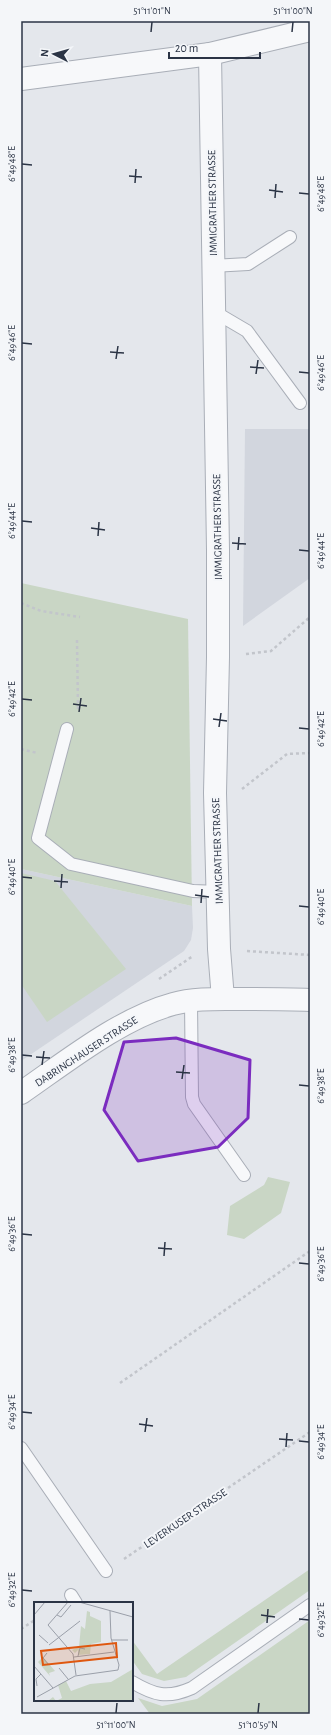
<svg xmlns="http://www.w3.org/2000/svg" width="331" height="1735" viewBox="0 0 331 1735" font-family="'Alegreya Sans',sans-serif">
<rect width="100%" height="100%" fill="#e4e7ec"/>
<g fill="#d2d6de">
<polygon points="245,429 310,429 310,578 243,626"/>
<polygon points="21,869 192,906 193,928 191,940 184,951 21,1061"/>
</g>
<g fill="#c9d6c5">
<polygon points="21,583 188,619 192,906 21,869"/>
<polygon points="21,873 55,881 126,969 47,1022 21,984"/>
<polygon points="268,1177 290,1182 281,1213 244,1239 227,1235 230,1206 264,1185"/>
<polygon points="310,1569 310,1590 186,1677 164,1681 142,1674 132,1660 132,1640 157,1674"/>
<polygon points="310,1620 310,1713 308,1714 150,1714 138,1698 162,1706 197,1699"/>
</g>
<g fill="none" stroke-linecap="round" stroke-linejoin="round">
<defs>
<g id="lane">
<polyline points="212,266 248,264 290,237"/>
<polyline points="213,311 247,331 300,403"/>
<polyline points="67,729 38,838 71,864 193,891 219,892"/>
<polyline points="191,1001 192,1097 194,1104 244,1175"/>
<polyline points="21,1448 106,1571"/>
<polyline points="71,1595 76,1603"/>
<path d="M 132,1682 C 154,1695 167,1699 192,1688 L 310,1605"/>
</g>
<g id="street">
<polyline points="210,54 218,550 218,657 215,793 219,949 223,999"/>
<polyline points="21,79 210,54 310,30"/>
<path d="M 21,1093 C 66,1062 121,1018 173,1004 C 194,998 218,999 240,999 C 263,999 287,999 310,1000"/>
</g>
</defs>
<use href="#lane" stroke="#a9aeb7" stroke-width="14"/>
<use href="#street" stroke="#a9aeb7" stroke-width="24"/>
<g stroke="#c2c5cb" stroke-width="2.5" stroke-dasharray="3 3" stroke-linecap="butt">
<polyline points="21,603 41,611 80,617"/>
<polyline points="77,640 78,709"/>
<polyline points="246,654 271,651 310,617"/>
<polyline points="21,749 37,753"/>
<polyline points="242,789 287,754 310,753"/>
<polyline points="247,951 310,955"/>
<polyline points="159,979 193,956"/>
<polyline points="120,1383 310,1251"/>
<polyline points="124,1559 310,1432"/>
<polyline points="21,1629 35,1620"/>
</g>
<use href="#lane" stroke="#f7f8fa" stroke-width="12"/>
<use href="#street" stroke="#f7f8fa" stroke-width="22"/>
</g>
<path fill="#7b2cbf" fill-opacity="0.2" stroke="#7b2cbf" stroke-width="3" stroke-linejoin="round" d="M 176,1038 L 250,1060 L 248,1118 L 218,1147 L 138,1161 L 104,1110 L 124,1042 Z"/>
<path fill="none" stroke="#2b3445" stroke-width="1.5" d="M 151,32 L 152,22M 292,32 L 293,22M 22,164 L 32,165M 129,176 L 142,177M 135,183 L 136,169M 269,190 L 283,192M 299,193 L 309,194M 275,198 L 276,184M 22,343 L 32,344M 110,352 L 124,353M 116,359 L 118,346M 250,367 L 264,368M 299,372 L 309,373M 256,374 L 258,360M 22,521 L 32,522M 91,528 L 105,530M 98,536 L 99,522M 232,543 L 246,544M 238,550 L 239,537M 299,550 L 309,551M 22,699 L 32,700M 73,704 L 87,706M 79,712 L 81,698M 213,719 L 227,721M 219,727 L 221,713M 299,728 L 309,729M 22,877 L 32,878M 54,881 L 68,882M 61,888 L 62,874M 195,895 L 209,897M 201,903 L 202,889M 299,906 L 309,907M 22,1055 L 32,1056M 36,1057 L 50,1058M 42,1065 L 44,1051M 176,1072 L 190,1073M 182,1079 L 184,1065M 299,1085 L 309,1086M 22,1234 L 32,1235M 158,1248 L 172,1249M 164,1256 L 165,1242M 299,1263 L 309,1264M 22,1412 L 32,1413M 139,1424 L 153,1426M 145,1432 L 147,1418M 279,1439 L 293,1440M 299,1441 L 309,1442M 286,1447 L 287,1433M 22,1590 L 32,1591M 261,1615 L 275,1617M 299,1619 L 309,1620M 267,1623 L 268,1609M 116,1713 L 117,1703M 258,1713 L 259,1703"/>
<g text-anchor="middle" stroke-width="4" stroke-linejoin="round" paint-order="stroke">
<g font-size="11" fill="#2b3445" stroke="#f4f6f9">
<text transform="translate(212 203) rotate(-91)" y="4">IMMIGRATHER STRASSE</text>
<text transform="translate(217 527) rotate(-91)" y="4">IMMIGRATHER STRASSE</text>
<text transform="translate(217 851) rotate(-92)" y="4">IMMIGRATHER STRASSE</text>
<text transform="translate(86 1051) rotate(-33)" y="4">DABRINGHAUSER STRASSE</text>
<text transform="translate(185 1518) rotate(-34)" y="4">LEVERKUSER STRASSE</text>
</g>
</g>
<g transform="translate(34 1602)">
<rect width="99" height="99" fill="#e4e7ec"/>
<path d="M 53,9 L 56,10 L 56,14 L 67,19 L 67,40 L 57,42 L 56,52 L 44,53 L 44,48 L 41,51 L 38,48 L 45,45 L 47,24 L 51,27 ZM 9,55 L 21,69 L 15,71 L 16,74 L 4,60 ZM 99,67 L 99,99 L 14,99 L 19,95 L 22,99 L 28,96 L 24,83 L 32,79 L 37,89 L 56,82 L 77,80 Z" fill="#c9d6c5"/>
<path fill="none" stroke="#9a9fa9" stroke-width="1" d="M 34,0 L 14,23 L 39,52 L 42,73M 45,0 L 99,15M 0,13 L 11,0M 23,13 L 27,15 L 37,3M 5,33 L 14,41M 78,38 L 94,38M 15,43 L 46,19M 13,51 L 9,56 L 15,63M 44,54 L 46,46 L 51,47M 40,55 L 80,50M 0,64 L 19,86M 25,66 L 34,77M 3,84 L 2,77 L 7,72M 3,95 L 41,74 L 84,68 L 85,63 L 77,36 L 76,9"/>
<path fill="#df570f" fill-opacity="0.15" stroke="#df570f" stroke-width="2" d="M 82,41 L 83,55 L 9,63 L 7,49 Z"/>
<rect width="99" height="99" fill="none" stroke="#2b3445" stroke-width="2"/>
</g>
<rect width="331" height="1735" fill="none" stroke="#f4f6f9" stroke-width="44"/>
<g transform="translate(54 54) rotate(276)" stroke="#f4f6f9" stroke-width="3" paint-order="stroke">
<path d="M0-3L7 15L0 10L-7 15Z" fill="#2b3445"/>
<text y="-6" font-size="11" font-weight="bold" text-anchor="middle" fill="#2b3445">N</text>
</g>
<path d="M169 52v6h91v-6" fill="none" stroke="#2b3445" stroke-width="2"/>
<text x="175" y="52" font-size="12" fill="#2b3445" stroke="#f4f6f9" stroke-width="3" paint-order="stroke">20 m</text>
<rect x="22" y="22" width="287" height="1691" fill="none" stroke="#2b3445" stroke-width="1.5"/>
<g font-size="10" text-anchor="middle" fill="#2b3445">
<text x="152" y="14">51°11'01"N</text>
<text x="293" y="14">51°11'00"N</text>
<text transform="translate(11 164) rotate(-90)" y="4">6°49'48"E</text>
<text transform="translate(320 194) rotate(-90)" y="4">6°49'48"E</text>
<text transform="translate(11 343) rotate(-90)" y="4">6°49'46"E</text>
<text transform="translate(320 373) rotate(-90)" y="4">6°49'46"E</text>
<text transform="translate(11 521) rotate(-90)" y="4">6°49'44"E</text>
<text transform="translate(320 551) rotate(-90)" y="4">6°49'44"E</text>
<text transform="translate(11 699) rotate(-90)" y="4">6°49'42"E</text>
<text transform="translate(320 729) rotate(-90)" y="4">6°49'42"E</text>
<text transform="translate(11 877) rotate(-90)" y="4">6°49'40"E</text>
<text transform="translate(320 907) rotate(-90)" y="4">6°49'40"E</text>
<text transform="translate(11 1055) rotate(-90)" y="4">6°49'38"E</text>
<text transform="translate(320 1086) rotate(-90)" y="4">6°49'38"E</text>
<text transform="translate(11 1234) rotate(-90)" y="4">6°49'36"E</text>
<text transform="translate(320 1264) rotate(-90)" y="4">6°49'36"E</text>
<text transform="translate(11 1412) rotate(-90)" y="4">6°49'34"E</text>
<text transform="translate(320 1442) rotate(-90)" y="4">6°49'34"E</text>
<text transform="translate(11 1590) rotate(-90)" y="4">6°49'32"E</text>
<text transform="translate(320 1620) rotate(-90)" y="4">6°49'32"E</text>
<text x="116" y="1728">51°11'00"N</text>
<text x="258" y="1728">51°10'59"N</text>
</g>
</svg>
